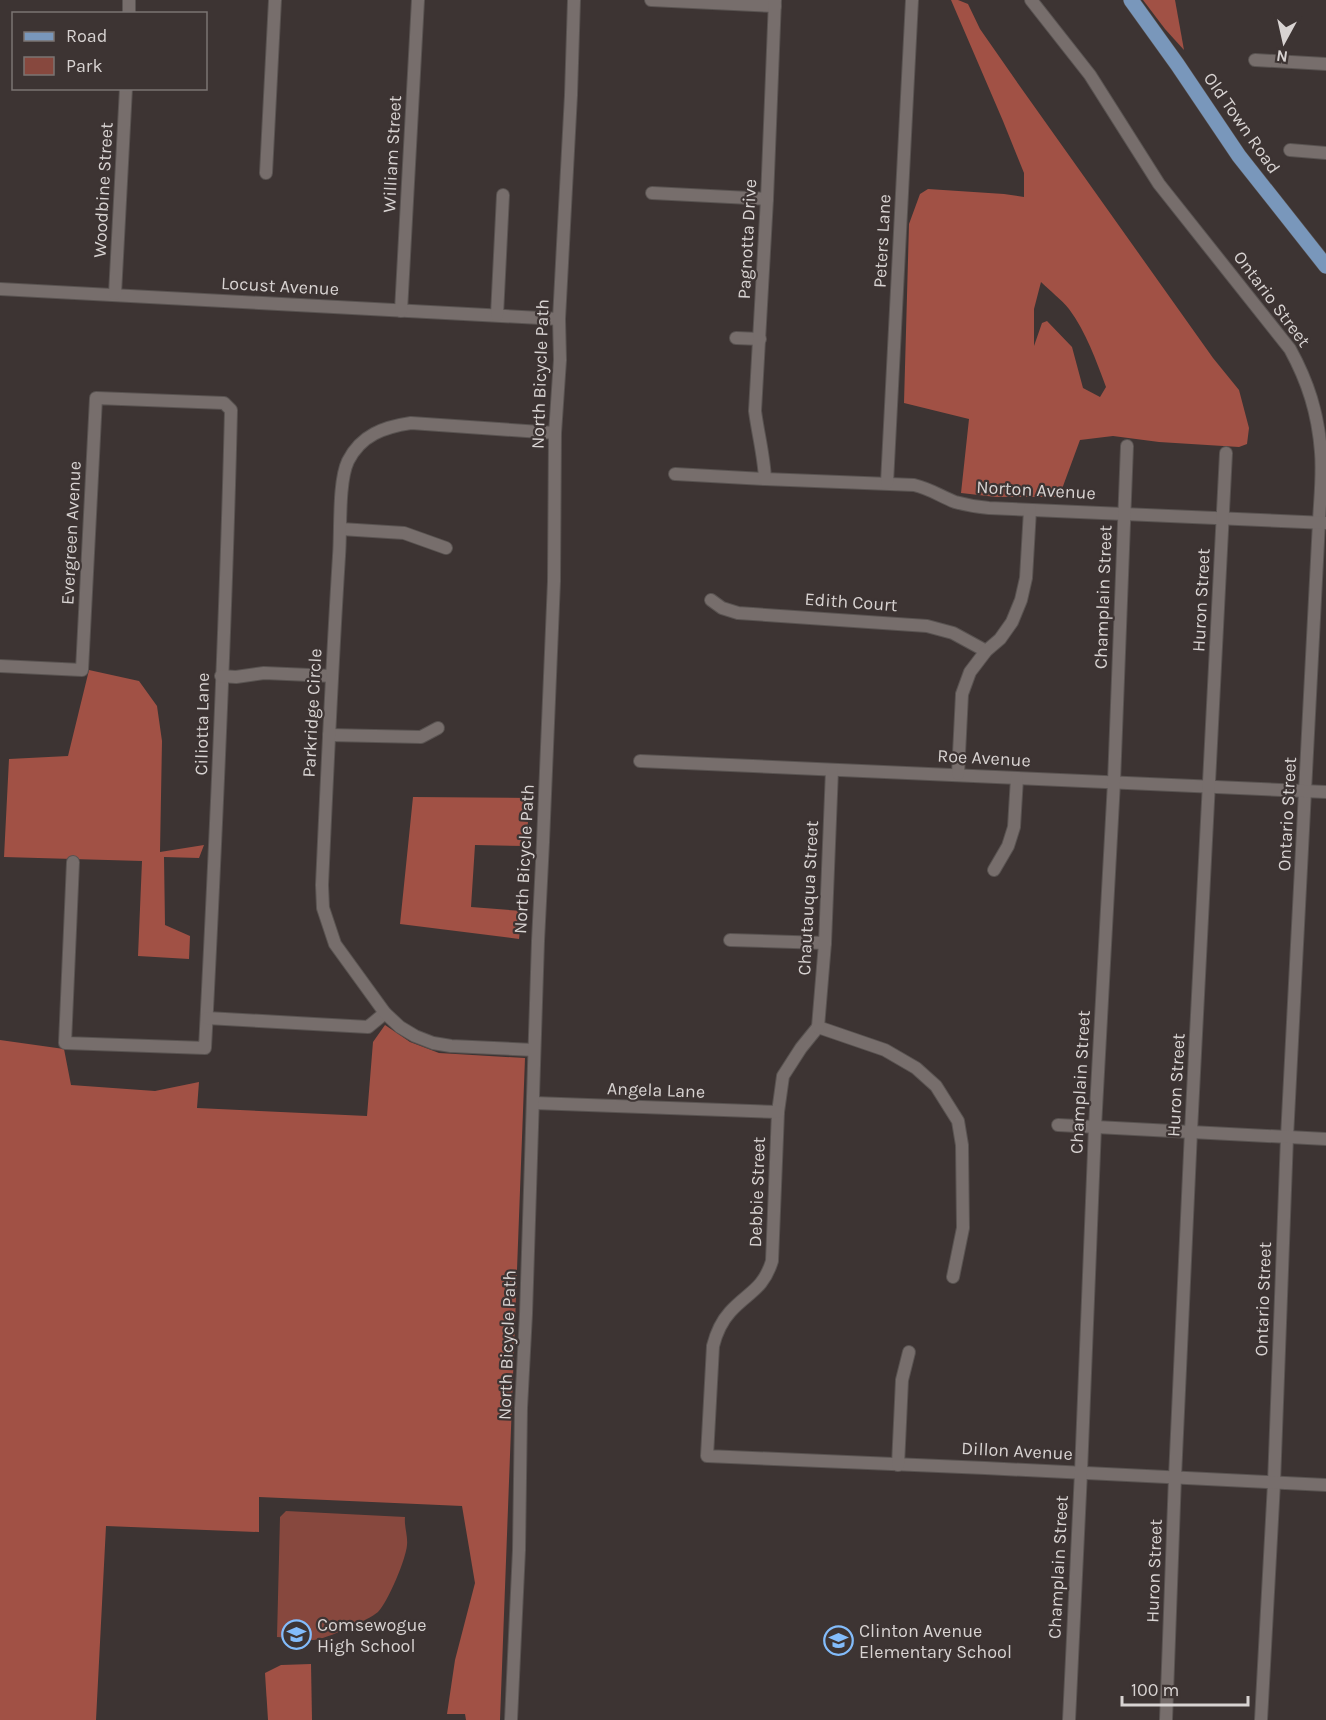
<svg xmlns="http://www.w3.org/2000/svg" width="1326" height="1720" viewBox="0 0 1326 1720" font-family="Karla,sans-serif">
<rect width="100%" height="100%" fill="#3d3433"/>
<path fill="#87483e" d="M 286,1511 L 405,1517 C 404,1526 408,1536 407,1545 C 406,1559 388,1602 378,1612 C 369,1620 326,1639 314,1640 C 301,1641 290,1637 277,1637 L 280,1517 Z"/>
<g fill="#a15145" fill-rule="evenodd">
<path d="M 951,0 L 958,0 L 968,4 L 980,29 L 1019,85 L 1213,358 L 1239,390 L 1249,428 L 1247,444 L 1239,447 L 1159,442 L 1113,436 L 1080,440 L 1059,497 L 996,497 L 961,493 L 969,419 L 904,403 L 909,224 L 920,194 L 928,189 L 1004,194 L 1024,197 L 1024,173 L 1003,121 ZM 1041,282 C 1050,291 1061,299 1069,309 C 1086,332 1096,360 1106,387 L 1100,397 L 1083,388 L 1072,347 L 1047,321 L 1042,323 L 1034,346 L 1034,309 Z"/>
<polygon points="1143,0 1175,0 1184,50 1165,29"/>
<polygon points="89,670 139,681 157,706 162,741 160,852 204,845 199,858 164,857 165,925 190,936 189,959 138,956 142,861 4,857 9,759 68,756"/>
<polygon points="413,797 531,798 525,846 475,845 471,907 522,911 519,939 400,924"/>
<polygon points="385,1025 410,1042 439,1053 525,1058 500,1720 466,1720 465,1714 447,1714 455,1660 475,1583 462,1506 259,1497 259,1532 106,1526 96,1720 0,1720 0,1040 64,1049 71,1085 155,1091 199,1082 197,1108 367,1116 373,1042"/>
<polygon points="311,1664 312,1720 268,1720 265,1673 281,1665"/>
</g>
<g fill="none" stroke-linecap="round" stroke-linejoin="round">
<defs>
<g id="minor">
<polyline points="651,0 775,6"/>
<path d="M 1031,0 L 1090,75 L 1159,184 L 1290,349 C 1308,382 1318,413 1321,452 C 1323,475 1320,499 1319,522 L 1287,1137 L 1274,1483 L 1261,1720"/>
<polyline points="129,14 129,0"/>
<polyline points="1255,60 1326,64"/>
<polyline points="1290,150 1326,153"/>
<polyline points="266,173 275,0"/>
<polyline points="652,193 767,199"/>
<polyline points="0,289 559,319"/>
<polyline points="115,294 126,88"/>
<polyline points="401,311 418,0"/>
<polyline points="497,315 503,195"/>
<polyline points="736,338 760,339"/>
<path d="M 675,474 L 765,479 L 914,485 C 931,489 940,496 955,502 C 966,505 978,507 989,508 L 1326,523"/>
<path d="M 765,479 C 764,456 758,434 755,411 L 767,199 L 775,0"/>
<polyline points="887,483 912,0"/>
<polyline points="341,529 404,533 446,548"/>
<polyline points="711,600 722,608 738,613 927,626 953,633 986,651"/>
<path d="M 0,666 L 82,670 L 96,398 L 224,403 L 231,410 C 226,623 216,836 205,1048 L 65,1043 L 73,862"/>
<polyline points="221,676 236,677 264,673 332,676"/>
<polyline points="329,735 421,737 438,728"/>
<polyline points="640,761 1326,792"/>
<polyline points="958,774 962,694 970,672 986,651 1000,639 1012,622 1021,600 1026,578 1030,510"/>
<polyline points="994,870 1008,846 1014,827 1017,778"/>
<polyline points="730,940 825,943"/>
<polyline points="207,1018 368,1027 385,1013"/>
<path d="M 818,1027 L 801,1048 L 783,1076 L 778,1112 L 772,1261 C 763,1290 748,1292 730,1312 C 721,1322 716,1334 713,1346 L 707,1456 L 985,1468 L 1326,1485"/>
<polyline points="818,1027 885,1050 916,1068 936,1086 958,1121 962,1145 963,1228 953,1277"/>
<polyline points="818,1027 825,943 832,770"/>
<path d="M 534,1050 L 451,1046 L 433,1043 L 415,1036 L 400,1027 L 385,1013 L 335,944 L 323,908 L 322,885 C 327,775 332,666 339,556 C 341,532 338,482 348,461 C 361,435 384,427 411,423 L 555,433"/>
<polyline points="534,1103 778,1112"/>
<polyline points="1058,1125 1326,1139"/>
<polyline points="898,1465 902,1380 909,1352"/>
<polyline points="511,1720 519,1550 521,1408 526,1314 538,941 543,842 554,581 555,433 560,360 559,319 571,95 574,0"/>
<polyline points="1069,1720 1081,1472 1095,1127 1114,782 1127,446"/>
<polyline points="1166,1720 1175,1477 1191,1131 1226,453"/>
</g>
<polyline id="major" points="1131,0 1177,64 1239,156 1326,266"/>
</defs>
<use href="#minor" stroke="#595351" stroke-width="14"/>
<use href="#major" stroke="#595351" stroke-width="16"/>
<use href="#minor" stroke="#776e6c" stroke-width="12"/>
<use href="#major" stroke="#7997bb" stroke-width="15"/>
</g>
<defs>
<symbol id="school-ring" viewBox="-11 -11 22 22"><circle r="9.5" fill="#3d3433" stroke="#83bcfb" stroke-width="1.5"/><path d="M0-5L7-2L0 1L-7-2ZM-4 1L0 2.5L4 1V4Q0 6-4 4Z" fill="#83bcfb"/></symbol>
</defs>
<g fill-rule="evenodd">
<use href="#school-ring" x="280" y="1618" width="33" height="33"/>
<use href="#school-ring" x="822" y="1624" width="33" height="33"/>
</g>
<g text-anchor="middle" stroke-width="4.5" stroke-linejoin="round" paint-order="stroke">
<g font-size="18" fill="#d8d3d2" stroke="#3d3433">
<text transform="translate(1242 123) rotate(55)" y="6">Old Town Road</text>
<text transform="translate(392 154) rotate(-87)" y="6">William Street</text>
<text transform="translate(103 190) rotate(-87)" y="6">Woodbine Street</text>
<text transform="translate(747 239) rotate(-87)" y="6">Pagnotta Drive</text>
<text transform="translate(882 241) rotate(-87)" y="6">Peters Lane</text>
<text transform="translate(280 286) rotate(3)" y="6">Locust Avenue</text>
<text transform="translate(1272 299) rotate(53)" y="6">Ontario Street</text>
<text transform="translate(540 374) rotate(-88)" y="6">North Bicycle Path</text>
<text transform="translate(1036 490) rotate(3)" y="6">Norton Avenue</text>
<text transform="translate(71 533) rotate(-87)" y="6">Evergreen Avenue</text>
<text transform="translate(1103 597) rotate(-88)" y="6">Champlain Street</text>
<text transform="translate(1201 600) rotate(-87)" y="6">Huron Street</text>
<text transform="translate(851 602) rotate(4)" y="6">Edith Court</text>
<text transform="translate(312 713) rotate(-87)" y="6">Parkridge Circle</text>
<text transform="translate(202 724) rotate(-89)" y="6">Ciliotta Lane</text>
<text transform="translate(984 758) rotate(3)" y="6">Roe Avenue</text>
<text transform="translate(1287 814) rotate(-87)" y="6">Ontario Street</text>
<text transform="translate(524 859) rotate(-87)" y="6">North Bicycle Path</text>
<text transform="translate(808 898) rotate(-87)" y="6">Chautauqua Street</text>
<text transform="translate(1080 1082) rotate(-87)" y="6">Champlain Street</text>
<text transform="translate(1176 1085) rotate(-87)" y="6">Huron Street</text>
<text transform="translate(656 1090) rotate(2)" y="6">Angela Lane</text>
<text transform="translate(757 1192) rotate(-88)" y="6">Debbie Street</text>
<text transform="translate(1263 1299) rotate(-88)" y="6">Ontario Street</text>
<text transform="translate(507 1345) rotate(-88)" y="6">North Bicycle Path</text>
<text transform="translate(1017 1451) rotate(3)" y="6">Dillon Avenue</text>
<text transform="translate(1058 1567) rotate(-87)" y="6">Champlain Street</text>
<text transform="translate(1154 1571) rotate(-88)" y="6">Huron Street</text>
</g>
<g font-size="18" fill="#d8d3d2" stroke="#3d3433" text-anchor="start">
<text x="317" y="1631">Comsewogue<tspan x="317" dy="21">High School</tspan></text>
<text x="859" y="1637">Clinton Avenue<tspan x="859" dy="21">Elementary School</tspan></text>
</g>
</g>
<rect x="12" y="12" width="195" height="78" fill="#3d3433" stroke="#7b7473" stroke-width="1.5"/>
<rect x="24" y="32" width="30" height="9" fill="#7997bb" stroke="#7b7473" stroke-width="1.5"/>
<text x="66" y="42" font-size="18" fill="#d8d3d2">Road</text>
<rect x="24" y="57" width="30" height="18" fill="#87483e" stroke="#7b7473" stroke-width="1.5"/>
<text x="66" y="72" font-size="18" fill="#d8d3d2">Park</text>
<g transform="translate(1284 42) rotate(188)" stroke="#3d3433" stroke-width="4.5" paint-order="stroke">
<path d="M0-4.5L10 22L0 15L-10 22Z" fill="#d8d3d2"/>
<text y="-9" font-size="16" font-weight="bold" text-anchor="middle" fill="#d8d3d2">N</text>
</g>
<path d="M1122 1696v9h126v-9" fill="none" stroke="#d8d3d2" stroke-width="3"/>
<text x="1131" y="1696" font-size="18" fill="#d8d3d2" stroke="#3d3433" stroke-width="4.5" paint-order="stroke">100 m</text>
</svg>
